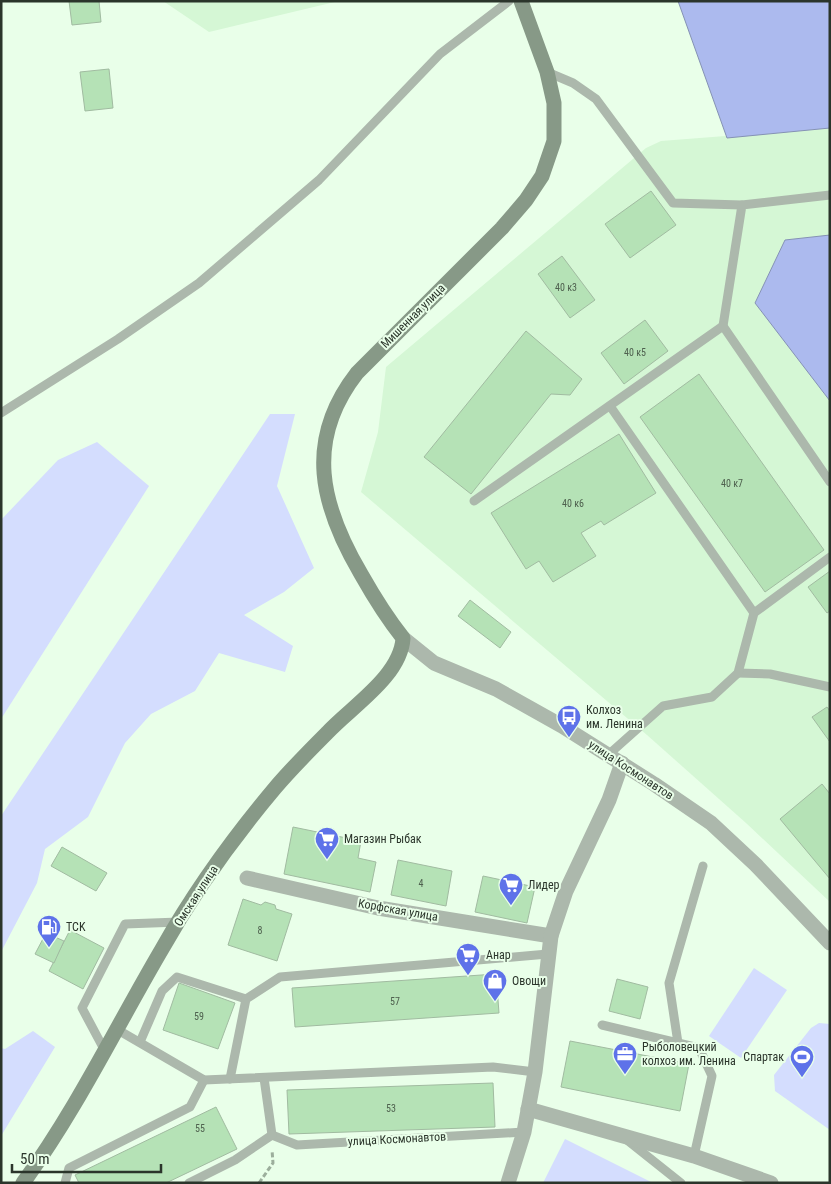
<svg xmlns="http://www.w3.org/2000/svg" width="831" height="1184" viewBox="0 0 831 1184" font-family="'Roboto Condensed',sans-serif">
<rect width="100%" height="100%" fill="#e9ffe9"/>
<g fill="#d5f7d5">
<polygon points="163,1 339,1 209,32"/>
<polygon points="830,128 830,235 785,240 755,303 830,401 830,902 746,823 647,735 361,492 378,432 386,367 646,148 661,141"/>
</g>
<g fill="#d4ddfe">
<polygon points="270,414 295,414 277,486 314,568 284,592 244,615 293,646 285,672 219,653 195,691 151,714 125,743 88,817 45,849 37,883 1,952 1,816"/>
<polygon points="97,442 149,486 1,719 1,520 58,460"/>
<polygon points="754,968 787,990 741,1058 709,1036"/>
<polygon points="819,1023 830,1024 830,1130 775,1091 774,1075 811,1028"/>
<polygon points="33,1031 55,1047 1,1136 1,1048 5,1049"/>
<polygon points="565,1139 653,1183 543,1183"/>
</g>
<g fill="#acbaee" stroke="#8592b4">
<polygon points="678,1 830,1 830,128 727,138"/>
<polygon points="830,235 830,401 755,303 785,240"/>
</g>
<g fill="#b5e2b6" stroke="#a1bba1">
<polygon points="69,1 99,1 101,22 72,25"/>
<polygon points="109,69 113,108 85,111 80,72"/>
<polygon points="651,191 676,225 630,258 605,224"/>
<polygon points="562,256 595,300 570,318 538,274"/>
<polygon points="645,320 668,351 624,384 601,353"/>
<polygon points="526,331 582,379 570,395 551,394 471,494 424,457"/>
<polygon points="699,374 824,550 765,592 640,417"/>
<polygon points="619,434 656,493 604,525 601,521 581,533 596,556 553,582 539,561 526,569 491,513"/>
<polygon points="830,571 830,611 827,613 808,587"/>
<polygon points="470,600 511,632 500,648 458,616"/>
<polygon points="827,707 830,711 830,742 812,717"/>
<polygon points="822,784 830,794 830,879 780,819"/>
<polygon points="293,827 361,841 358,858 376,862 370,892 284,874"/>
<polygon points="62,847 107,873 96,891 51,866"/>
<polygon points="398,860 452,871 446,906 391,895"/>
<polygon points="483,876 535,887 527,923 475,912"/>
<polygon points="243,899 261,905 265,902 275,905 276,909 292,914 277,961 228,945"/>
<polygon points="70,930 104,948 83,989 49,971"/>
<polygon points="46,933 64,941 54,963 35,954"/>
<polygon points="496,974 499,1013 295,1027 292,988"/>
<polygon points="617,979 648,987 640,1019 609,1011"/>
<polygon points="179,983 235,1003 218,1049 163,1030"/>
<polygon points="570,1041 689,1064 680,1111 561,1087"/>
<polygon points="493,1083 495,1127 289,1134 287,1090"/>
<polygon points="216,1107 237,1149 166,1183 79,1183 75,1175"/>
</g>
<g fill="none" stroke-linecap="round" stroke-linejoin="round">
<polyline stroke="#9cae9c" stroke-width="3" stroke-dasharray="5 2.5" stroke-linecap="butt" points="259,1183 273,1163 272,1150"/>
<g stroke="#acb8ac" stroke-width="9">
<polyline points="547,72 573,83 596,99 673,203 742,205"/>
<polyline points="723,326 742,205 830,195"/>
<polyline points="610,406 754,613"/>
<polyline points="1,413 118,339 199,283 319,180 440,54 509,1"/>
<polyline points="474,501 723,326 830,482"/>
<polyline points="738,673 770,674 830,687"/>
<polyline points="608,755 663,706 712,697 738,673 754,613 830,557"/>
<polyline points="602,1025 699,1048 712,1076 694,1156"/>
<polyline points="118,1030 204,1080 493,1067 535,1072"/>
<polyline points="140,1042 162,991 177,977 246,999"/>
<polyline points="678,1043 669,983 703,866"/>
<polyline points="106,1053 82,1008 125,924 179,922"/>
<polyline points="264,1078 272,1135 297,1145 524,1132"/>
<polyline points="230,1079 246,999 280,977 548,954"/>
<polyline points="627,1140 681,1183"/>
<polyline points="65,1183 69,1168 190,1107 204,1080"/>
<polyline points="189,1183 235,1160 272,1135"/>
</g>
<g stroke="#acb8ac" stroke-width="15">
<polyline points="247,878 378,908 551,936"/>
<polyline points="528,1109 694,1156 771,1183"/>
<polyline points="508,1183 524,1132 535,1072 551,936 566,891 609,800 622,763"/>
</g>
<polyline stroke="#acb8ac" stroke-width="15" points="403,638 434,663 496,689 562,726 654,784 711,823 756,865 830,943"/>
<path stroke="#879987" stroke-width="15" d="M 23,1183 C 78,1107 115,1029 162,949 C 194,892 233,838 275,788 C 291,769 309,751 327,733 C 351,707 401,676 403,638 C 387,618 374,597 361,574 C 321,506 304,441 357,373 L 502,228 L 526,200 L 542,176 L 554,141 L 554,103 L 547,72 L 521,1"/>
</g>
<defs>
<symbol id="bus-pin" viewBox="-11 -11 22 30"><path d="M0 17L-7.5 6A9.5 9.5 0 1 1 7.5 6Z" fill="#5e72e9" stroke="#e9ffe9"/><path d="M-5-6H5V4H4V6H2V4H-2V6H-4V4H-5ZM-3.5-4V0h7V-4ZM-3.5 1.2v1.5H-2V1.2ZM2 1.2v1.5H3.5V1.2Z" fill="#fff"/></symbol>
<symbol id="supermarket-pin" viewBox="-11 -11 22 30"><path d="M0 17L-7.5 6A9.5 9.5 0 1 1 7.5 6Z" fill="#5e72e9" stroke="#e9ffe9"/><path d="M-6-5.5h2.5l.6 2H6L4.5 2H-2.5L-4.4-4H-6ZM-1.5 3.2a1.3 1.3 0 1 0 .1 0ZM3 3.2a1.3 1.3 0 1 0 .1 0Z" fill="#fff"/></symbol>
<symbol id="fuel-pin" viewBox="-11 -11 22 30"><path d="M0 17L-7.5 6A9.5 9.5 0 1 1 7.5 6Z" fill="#5e72e9" stroke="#e9ffe9"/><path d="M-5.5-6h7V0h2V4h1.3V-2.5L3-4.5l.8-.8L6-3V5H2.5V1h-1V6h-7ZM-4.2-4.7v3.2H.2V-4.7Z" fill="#fff"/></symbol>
<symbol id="shop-pin" viewBox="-11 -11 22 30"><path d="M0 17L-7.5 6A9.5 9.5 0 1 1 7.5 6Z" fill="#5e72e9" stroke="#e9ffe9"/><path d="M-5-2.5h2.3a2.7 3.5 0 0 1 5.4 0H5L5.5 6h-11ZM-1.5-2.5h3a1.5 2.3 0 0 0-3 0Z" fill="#fff"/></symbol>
<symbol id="office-pin" viewBox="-11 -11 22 30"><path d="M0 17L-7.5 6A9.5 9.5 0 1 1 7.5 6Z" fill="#5e72e9" stroke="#e9ffe9"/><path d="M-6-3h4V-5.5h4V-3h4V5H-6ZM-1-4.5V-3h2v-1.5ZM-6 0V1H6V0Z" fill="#fff"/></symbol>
<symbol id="stadium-pin" viewBox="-11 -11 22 30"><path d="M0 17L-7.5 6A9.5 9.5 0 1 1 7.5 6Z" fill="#5e72e9" stroke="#e9ffe9"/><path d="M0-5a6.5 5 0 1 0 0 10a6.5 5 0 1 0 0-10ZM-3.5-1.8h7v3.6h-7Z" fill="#fff"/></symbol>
</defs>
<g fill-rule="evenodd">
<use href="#bus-pin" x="555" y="703" width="28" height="38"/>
<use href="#supermarket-pin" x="313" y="825" width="28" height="38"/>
<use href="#supermarket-pin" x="497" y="871" width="28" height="38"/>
<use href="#fuel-pin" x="35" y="913" width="28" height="38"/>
<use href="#supermarket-pin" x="454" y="941" width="28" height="38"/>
<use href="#shop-pin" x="481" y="967" width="28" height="38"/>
<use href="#office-pin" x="611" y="1040" width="28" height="38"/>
<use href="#stadium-pin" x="788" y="1043" width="28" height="38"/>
</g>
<g text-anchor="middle" stroke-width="4" stroke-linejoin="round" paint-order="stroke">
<g font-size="10" fill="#4e604e">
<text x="566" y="291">40 к3</text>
<text x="635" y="356">40 к5</text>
<text x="732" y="487">40 к7</text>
<text x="573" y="507">40 к6</text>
<text x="421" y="887">4</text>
<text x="260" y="934">8</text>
<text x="395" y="1005">57</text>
<text x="199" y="1020">59</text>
<text x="391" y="1112">53</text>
<text x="200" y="1132">55</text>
</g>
<g font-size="12" fill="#2b352b" stroke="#e9ffe9">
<text transform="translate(413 316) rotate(-45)" y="4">Мишенная улица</text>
<text transform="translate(631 770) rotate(33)" y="4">улица Космонавтов</text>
<text transform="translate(196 896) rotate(-57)" y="4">Омская улица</text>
<text transform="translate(398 910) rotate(10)" y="4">Корфская улица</text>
<text transform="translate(397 1139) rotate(-3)" y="4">улица Космонавтов</text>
</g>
<g font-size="12" fill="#2b352b" stroke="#e9ffe9" text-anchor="start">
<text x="586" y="714">Колхоз<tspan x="586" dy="14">им. Ленина</tspan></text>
<text x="344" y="843">Магазин Рыбак</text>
<text x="528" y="889">Лидер</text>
<text x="66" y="931">TCK</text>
<text x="486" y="959">Анар</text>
<text x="512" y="985">Овощи</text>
<text x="642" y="1051">Рыболовецкий<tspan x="642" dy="14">колхоз им. Ленина</tspan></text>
<text x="784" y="1061" text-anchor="end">Спартак</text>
</g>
</g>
<rect width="831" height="1184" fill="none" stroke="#2b352b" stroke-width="5"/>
<path d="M12 1164v8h149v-8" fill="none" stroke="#2b352b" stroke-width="2.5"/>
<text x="20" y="1164" font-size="15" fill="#2b352b" stroke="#e9ffe9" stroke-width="4" paint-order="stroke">50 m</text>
</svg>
